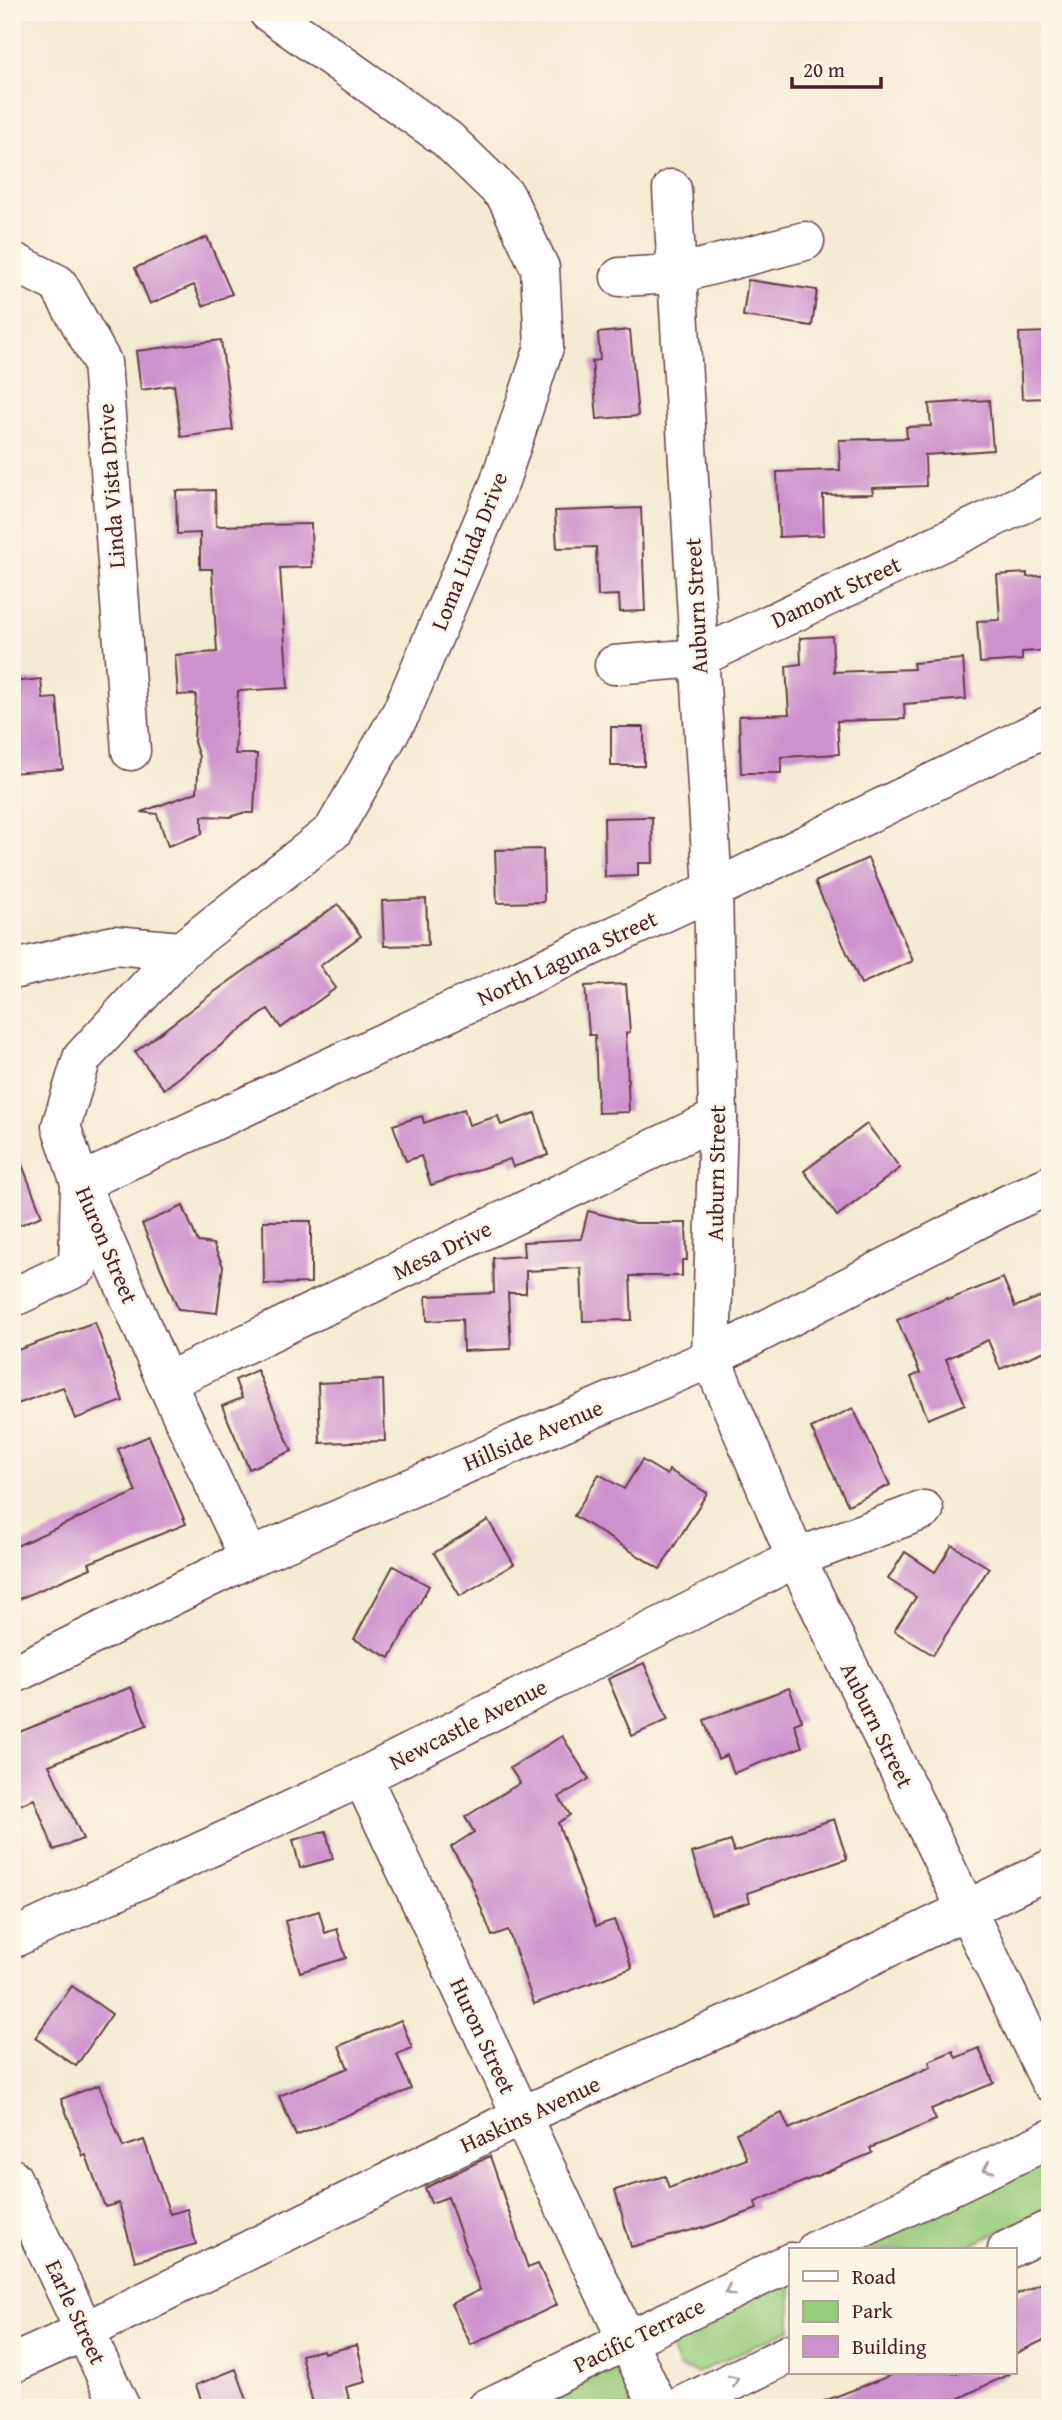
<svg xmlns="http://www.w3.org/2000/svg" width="1062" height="2420" viewBox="0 0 1062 2420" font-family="'Gentium Book Plus',serif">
<rect width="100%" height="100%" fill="#fcf5e5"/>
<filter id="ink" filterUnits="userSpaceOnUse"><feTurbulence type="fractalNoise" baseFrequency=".0143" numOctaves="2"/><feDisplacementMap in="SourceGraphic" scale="14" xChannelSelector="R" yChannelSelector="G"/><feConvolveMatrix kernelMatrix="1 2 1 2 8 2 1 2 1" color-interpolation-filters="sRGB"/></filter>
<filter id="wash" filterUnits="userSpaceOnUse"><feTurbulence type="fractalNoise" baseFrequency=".00686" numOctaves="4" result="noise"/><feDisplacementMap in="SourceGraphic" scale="28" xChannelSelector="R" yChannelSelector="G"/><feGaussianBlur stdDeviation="1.57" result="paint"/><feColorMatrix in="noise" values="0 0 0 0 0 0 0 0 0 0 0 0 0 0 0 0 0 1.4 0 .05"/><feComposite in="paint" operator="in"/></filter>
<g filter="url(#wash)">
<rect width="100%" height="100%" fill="#f4ebd3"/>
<g fill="#98cc7d" stroke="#717654" stroke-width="2">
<polygon points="1050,2157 1050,2209 960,2250 841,2250"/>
<polygon points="791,2274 791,2329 697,2373 679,2367 670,2346 677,2327"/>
<polygon points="604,2362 625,2366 635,2392 629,2408 508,2408"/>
</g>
<g id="blocks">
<g fill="#cd92ce">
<polygon points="207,237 232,294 203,306 194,285 150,304 135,268"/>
<polygon points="748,280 817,290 812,326 743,316"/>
<polygon points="630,330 638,416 597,419 592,361 600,360 598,333"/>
<polygon points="1050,332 1050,398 1022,399 1019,333"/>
<polygon points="221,340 233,430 181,437 174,385 141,390 136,351"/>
<polygon points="989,400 993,450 925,455 926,486 872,488 873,494 823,495 824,535 779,537 777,472 840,470 839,440 907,438 906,427 931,426 929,404"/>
<polygon points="215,490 216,526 311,524 312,567 280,568 288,688 238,691 235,754 257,754 254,813 242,813 230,817 202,816 202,834 168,846 157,814 141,812 197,792 199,757 194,742 196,694 178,695 175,655 217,652 212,569 200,569 200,533 177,534 176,491"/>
<polygon points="641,508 645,611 620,612 619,595 598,596 596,547 557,548 555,511"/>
<polygon points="1027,573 1027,577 1050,575 1050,650 1022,652 1022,660 980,663 977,621 1000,620 997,575"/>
<polygon points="832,636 834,672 914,669 913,663 963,659 966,699 904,704 905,719 837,721 839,754 781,757 781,773 741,773 739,716 789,714 786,666 801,664 800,638"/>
<polygon points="41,679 43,699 57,698 63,769 12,773 12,682"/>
<rect x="611" y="727" width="33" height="39"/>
<polygon points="645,817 652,817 653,863 638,863 638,876 605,877 604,818"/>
<polygon points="543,849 544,902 497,903 495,850"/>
<polygon points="868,858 913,961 861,984 815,882"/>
<polygon points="426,899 428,945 384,946 382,901"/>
<polygon points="338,904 361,936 320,966 336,988 281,1028 268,1009 164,1089 135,1052 210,995"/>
<polygon points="626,984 630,1032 626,1033 629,1112 598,1113 595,1035 589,1035 585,986"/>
<polygon points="464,1109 469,1125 498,1116 501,1125 535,1113 548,1155 513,1167 510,1159 431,1185 421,1156 406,1161 393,1125 422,1116 424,1123"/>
<polygon points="867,1124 900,1168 837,1216 804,1171"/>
<polygon points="14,1144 42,1216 12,1228 12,1145"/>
<polygon points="183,1206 198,1242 213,1244 223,1266 217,1313 178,1309 142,1224"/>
<polygon points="588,1211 635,1223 686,1223 687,1260 682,1260 682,1276 630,1276 632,1320 583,1321 581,1268 526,1271 526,1293 508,1293 511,1349 463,1351 462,1319 427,1321 426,1296 494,1293 493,1258 524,1256 523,1242 581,1239"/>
<polygon points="263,1221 311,1221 311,1283 264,1284"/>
<polygon points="1003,1278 1015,1307 1050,1293 1050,1349 1000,1369 988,1340 946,1359 965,1404 928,1419 911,1377 920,1373 897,1320 947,1298 948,1300"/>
<polygon points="95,1322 123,1401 75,1419 63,1387 12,1406 12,1352"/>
<polygon points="257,1370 292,1451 249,1469 222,1406 242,1398 235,1380"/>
<polygon points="383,1380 385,1441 320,1443 318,1383"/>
<polygon points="853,1408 890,1485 848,1505 811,1428"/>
<polygon points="149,1436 186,1524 89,1563 91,1568 12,1602 12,1548 136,1492 118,1449"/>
<polygon points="642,1460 667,1475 669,1470 707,1493 660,1569 574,1516 599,1474 624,1489"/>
<polygon points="488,1520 514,1564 460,1596 434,1553"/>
<polygon points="952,1545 989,1568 933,1655 894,1631 916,1597 888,1579 905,1552 935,1572"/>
<polygon points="393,1566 429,1586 390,1658 354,1639"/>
<polygon points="644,1663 668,1720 632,1736 608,1679"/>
<polygon points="131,1687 147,1725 49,1765 83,1839 54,1850 34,1799 12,1808 12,1735"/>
<polygon points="789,1688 802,1721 794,1724 802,1747 734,1773 727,1755 718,1759 704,1720"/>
<polygon points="562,1736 589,1779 559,1797 570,1815 558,1823 596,1926 614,1920 632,1968 534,2004 508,1930 492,1936 469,1877 451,1847 474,1832 465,1817 520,1783 510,1768"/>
<polygon points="834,1819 847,1859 747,1893 750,1902 711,1914 692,1853 731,1841 734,1852"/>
<polygon points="326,1831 333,1859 300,1868 293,1840"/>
<polygon points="319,1911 325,1933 337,1929 346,1958 300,1972 285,1921"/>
<polygon points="72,1986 112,2014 76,2066 35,2038"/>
<polygon points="401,2020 412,2048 397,2054 411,2089 296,2136 279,2096 348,2068 339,2046"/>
<polygon points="979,2048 994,2083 931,2109 936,2120 870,2148 872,2153 755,2202 757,2209 703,2228 703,2227 631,2247 615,2190 665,2176 669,2188 747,2159 736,2133 782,2113 789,2129 931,2067 929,2061 953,2051 956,2058"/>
<polygon points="99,2085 123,2147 144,2140 170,2214 187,2209 196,2244 135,2261 119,2203 105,2207 86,2155 83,2156 61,2099"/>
<polygon points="490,2156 528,2268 538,2264 557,2305 471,2345 451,2304 480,2290 448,2197 431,2203 425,2188"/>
<polygon points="1050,2279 1050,2337 1015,2354 1015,2295"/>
<polygon points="357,2345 366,2382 346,2387 349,2400 314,2408 301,2355 323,2350 324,2353"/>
<polygon points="236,2369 250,2408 204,2408 196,2385"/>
<polygon points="897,2373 1011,2373 939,2408 812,2408 811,2406"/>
</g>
</g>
</g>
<g filter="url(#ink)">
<use href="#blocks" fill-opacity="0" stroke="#643e44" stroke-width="2"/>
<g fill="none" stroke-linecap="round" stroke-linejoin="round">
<defs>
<g id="minor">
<polyline points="672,189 713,890 718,1118 711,1358 796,1558 1050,2082"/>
<polyline points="12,261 58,284 102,362 131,751"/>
<polyline points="620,277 678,274 805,241"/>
<polyline points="614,665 698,658 1050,491"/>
<polyline points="12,970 114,945 181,951"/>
<polyline points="12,1298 78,1267 80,1183 713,890 1050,725"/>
<polyline points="166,1382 718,1118"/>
<polyline points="249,1558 166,1382 80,1183 61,1126 82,1058 181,951 333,831 401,713 499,484 544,347 540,268 506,196 447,139 268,12"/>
<polyline points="12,1675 249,1558 711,1358 1006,1205 1050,1185"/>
<polyline points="362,1777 659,2408"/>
<polyline points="12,1939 362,1777 796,1558 924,1510"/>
<polyline points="12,2178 121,2408"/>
<polyline points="816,2250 1050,2139"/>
<polyline points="1007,2250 1050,2229"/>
<polyline points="12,2364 85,2331 521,2116 762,2009 1050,1869"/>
<polyline points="487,2408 791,2262"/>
<polyline points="677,2408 791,2353"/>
</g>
</defs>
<use href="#minor" stroke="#643e44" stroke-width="41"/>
<use href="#minor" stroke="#fff" stroke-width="38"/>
</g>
<defs><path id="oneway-chevron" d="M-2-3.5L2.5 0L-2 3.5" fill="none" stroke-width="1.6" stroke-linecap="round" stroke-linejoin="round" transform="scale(1.75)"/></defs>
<g stroke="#ae9aa0">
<use href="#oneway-chevron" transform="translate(988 2168) rotate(155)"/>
<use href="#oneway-chevron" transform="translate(729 2291) rotate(155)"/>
<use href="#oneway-chevron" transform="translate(734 2380) rotate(-26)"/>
</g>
</g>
<g text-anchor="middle" stroke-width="5" stroke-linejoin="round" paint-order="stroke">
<g font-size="23" fill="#4a1f2b" stroke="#fcf5e5">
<text transform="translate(111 486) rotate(-94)" y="8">Linda Vista Drive</text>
<text transform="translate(469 551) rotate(-68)" y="8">Loma Linda Drive</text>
<text transform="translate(836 592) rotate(-25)" y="8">Damont Street</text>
<text transform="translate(696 606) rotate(-93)" y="8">Auburn Street</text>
<text transform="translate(567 958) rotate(-25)" y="8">North Laguna Street</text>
<text transform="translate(716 1173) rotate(-89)" y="8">Auburn Street</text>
<text transform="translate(107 1245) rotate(67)" y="8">Huron Street</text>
<text transform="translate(442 1250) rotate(-26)" y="8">Mesa Drive</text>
<text transform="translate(533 1435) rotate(-23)" y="8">Hillside Avenue</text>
<text transform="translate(468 1724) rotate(-27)" y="8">Newcastle Avenue</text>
<text transform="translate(877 1725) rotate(64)" y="8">Auburn Street</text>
<text transform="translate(483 2036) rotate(65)" y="8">Huron Street</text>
<text transform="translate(530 2114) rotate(-25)" y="8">Haskins Avenue</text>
<text transform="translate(76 2312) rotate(65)" y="8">Earle Street</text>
<text transform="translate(639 2335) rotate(-26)" y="8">Pacific Terrace</text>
</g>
</g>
<rect width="1062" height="2420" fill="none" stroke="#fcf5e5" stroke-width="42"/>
<rect x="789" y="2248" width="228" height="126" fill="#fcf5e5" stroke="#b59f9b" stroke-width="2"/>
<rect x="803" y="2271" width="35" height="10" fill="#ffffff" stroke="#b59f9b" stroke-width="2"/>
<text x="852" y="2284" font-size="21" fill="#4a1f2b">Road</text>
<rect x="803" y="2301" width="35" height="21" fill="#98cc7d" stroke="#b59f9b" stroke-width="2"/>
<text x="852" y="2318" font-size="21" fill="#4a1f2b">Park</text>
<rect x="803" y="2336" width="35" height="21" fill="#cd92ce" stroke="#b59f9b" stroke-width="2"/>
<text x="852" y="2354" font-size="21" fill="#4a1f2b">Building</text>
<path d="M792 77v10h89v-10" fill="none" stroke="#4a1f2b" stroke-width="3.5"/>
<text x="803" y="77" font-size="21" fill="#4a1f2b" stroke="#fcf5e5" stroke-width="5" paint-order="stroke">20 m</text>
</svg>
